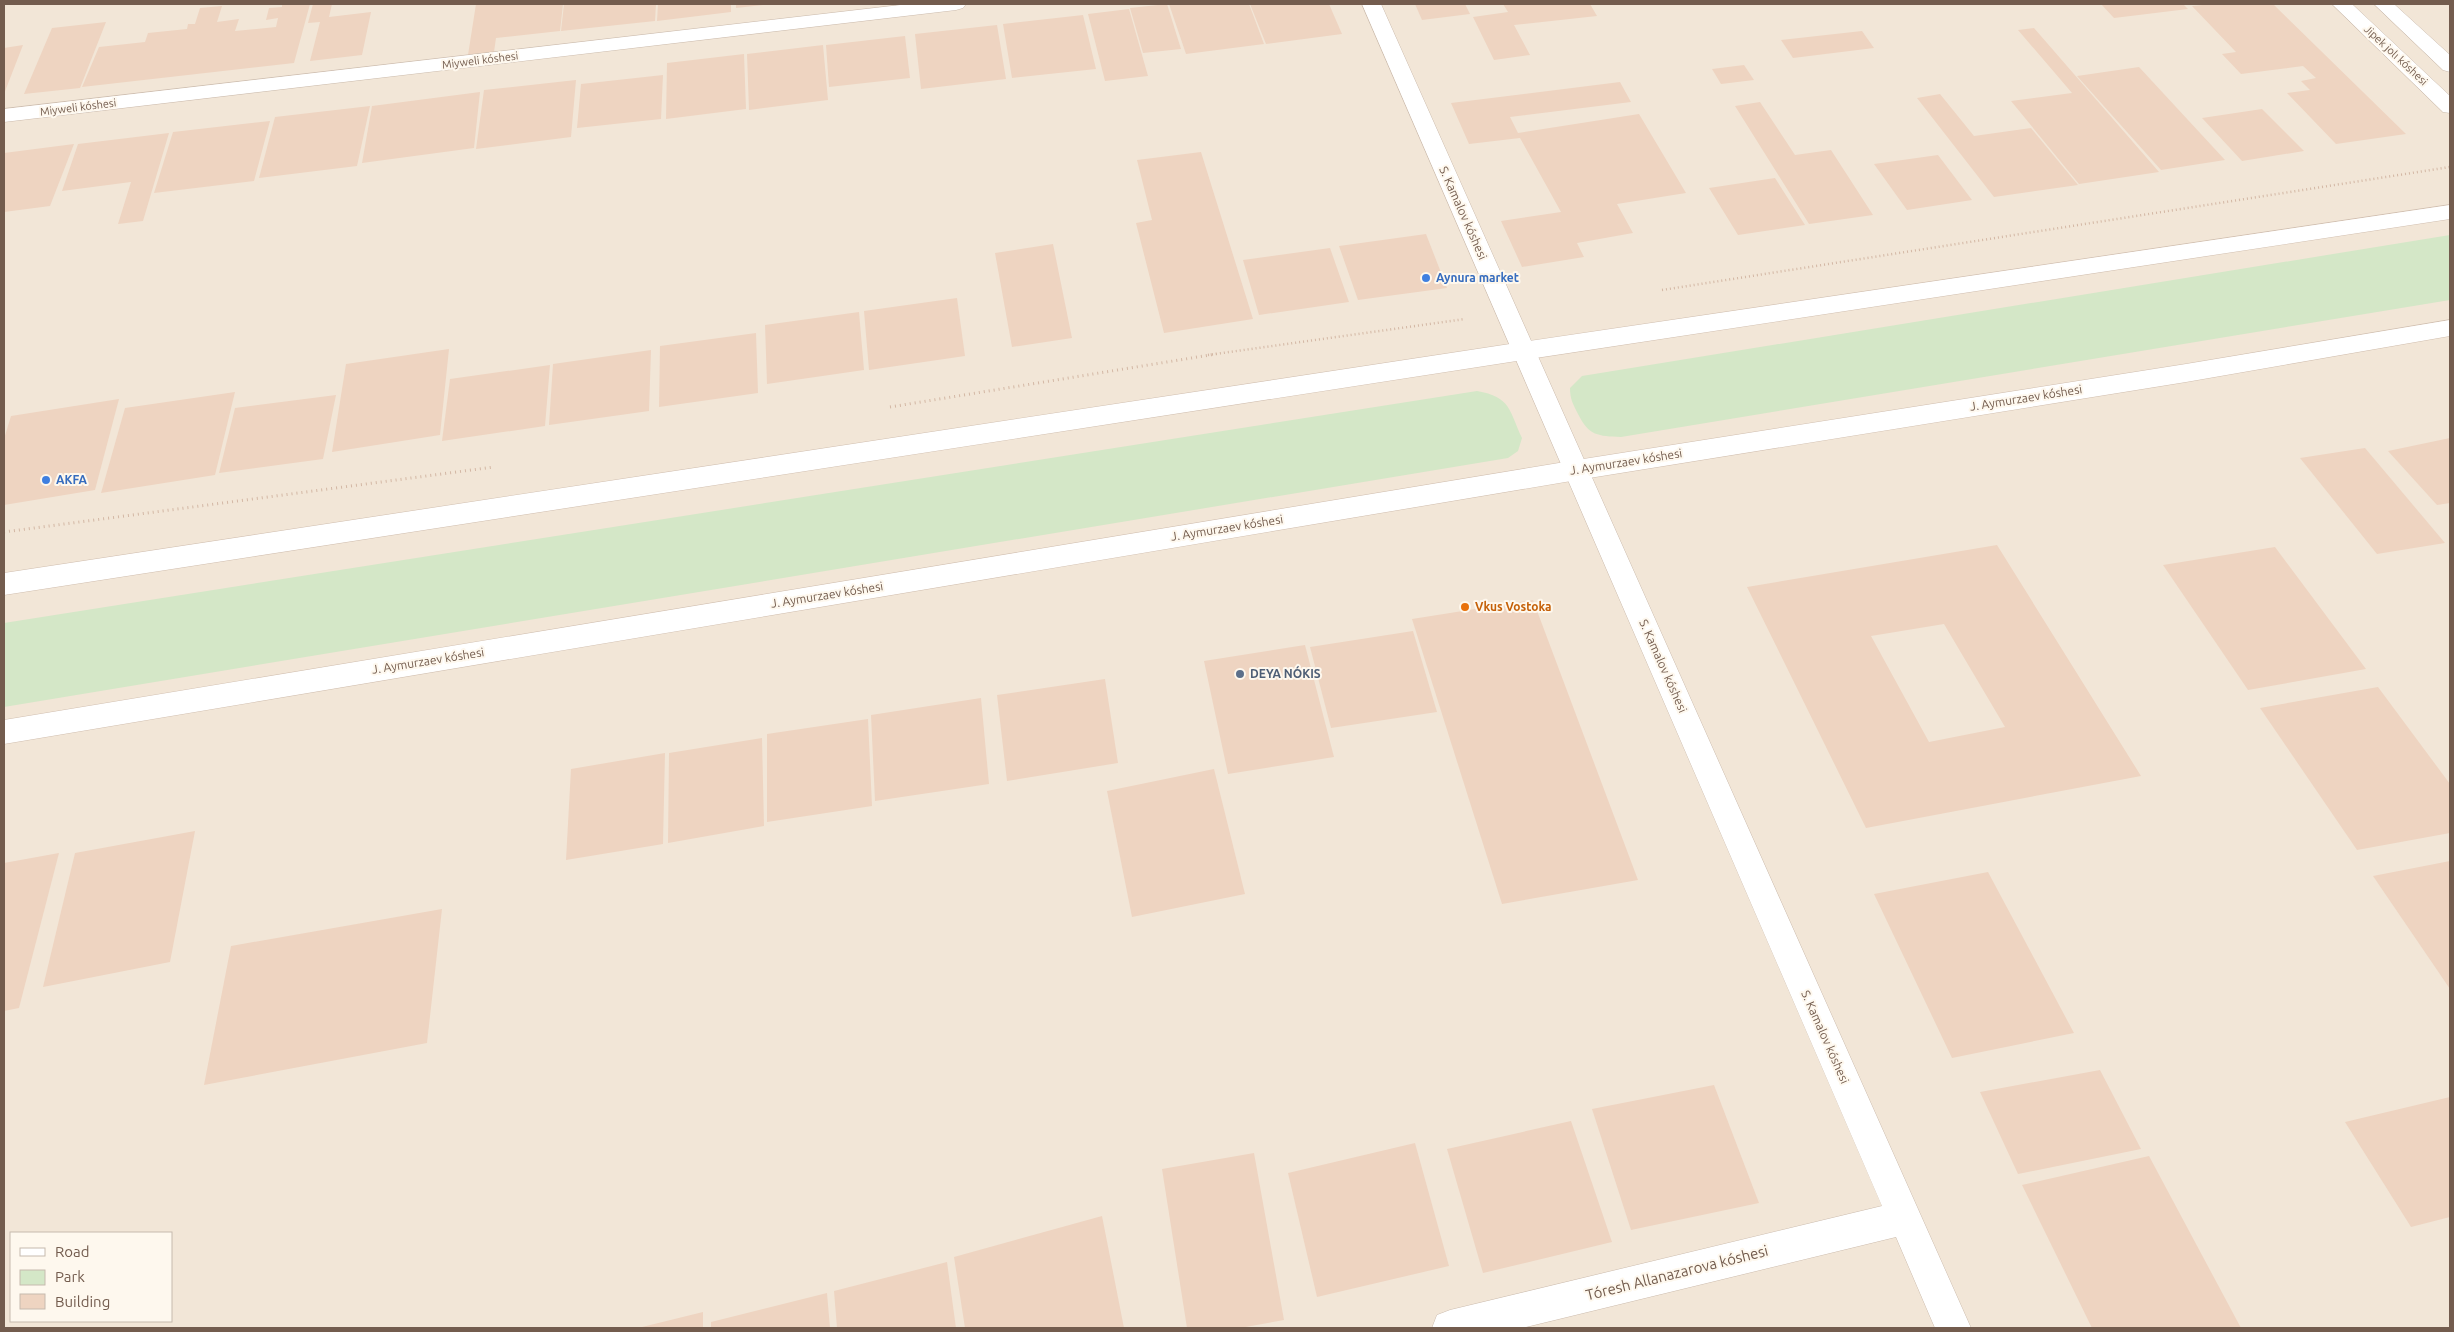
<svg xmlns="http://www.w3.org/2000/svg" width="2454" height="1332" viewBox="0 0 2454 1332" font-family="Ubuntu,sans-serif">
<rect width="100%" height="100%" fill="#fbf4e8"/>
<path fill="#f2e6d7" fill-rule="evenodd" d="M 4,4 L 2450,4 L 2450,1328 L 4,1328 ZM 11,1233 L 171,1233 L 171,1321 L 11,1321 Z"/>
<g fill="#d4e7c7">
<path d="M 2450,235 L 2450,300 L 1621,437 C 1598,436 1589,436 1578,414 C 1573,404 1570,399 1570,388 L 1582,376 Z"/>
<path d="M 1477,391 C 1511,397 1509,410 1522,438 L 1518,451 L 1508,458 L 4,707 L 4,623 Z"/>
</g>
<g fill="#eed4c1" fill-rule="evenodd">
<polygon points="282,4 310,4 294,63 82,87 99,47 145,42 148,33 187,29 188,24 195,24 200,8 222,6 217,22 239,19 235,31 276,27 278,18 266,20 269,8 282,7"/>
<polygon points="313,4 332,4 329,17 371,12 362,55 310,61 320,22 308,23"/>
<polygon points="476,4 563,4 560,31 496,38 494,52 468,55"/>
<polygon points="564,4 656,4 655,21 561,31"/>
<polygon points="658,4 731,4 731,12 657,21"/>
<polygon points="736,4 763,4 763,5 736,8"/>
<polygon points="1167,4 1181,49 1143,53 1130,8"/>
<polygon points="1169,4 1249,4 1264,44 1186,54"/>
<polygon points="1250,4 1329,4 1342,34 1266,44"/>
<polygon points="1415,4 1465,4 1470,14 1422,20"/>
<polygon points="1503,4 1590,4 1597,16 1514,25 1530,55 1494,60 1473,17 1508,12"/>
<polygon points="2101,4 2183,4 2188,9 2114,18"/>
<polygon points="2213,4 2273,4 2406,134 2336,144 2287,93 2310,90 2301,81 2316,78 2303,66 2241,74 2222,54 2236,52 2192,6"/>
<polygon points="1129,9 1148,76 1105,81 1088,14"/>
<polygon points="1083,15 1096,69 1012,78 1003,24"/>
<polygon points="106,22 80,88 24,94 52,28"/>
<polygon points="997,25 1006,79 921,89 915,34"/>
<polygon points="2034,28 2159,172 2079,184 2011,101 2072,93 2018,30"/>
<polygon points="1862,31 1874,48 1793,58 1781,40"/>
<polygon points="905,36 910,78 829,87 826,45"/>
<polygon points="23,45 4,94 4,48"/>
<polygon points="823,45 828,100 749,110 747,54"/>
<polygon points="744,54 746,109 666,119 667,63"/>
<polygon points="1744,65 1754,80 1721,84 1712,69"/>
<polygon points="2139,67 2225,160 2161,170 2077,76"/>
<polygon points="663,75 661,119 577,128 581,84"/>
<polygon points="576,80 571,137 476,149 484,90"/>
<polygon points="1620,82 1631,102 1510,117 1518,133 1639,114 1686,193 1617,204 1633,233 1577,243 1584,257 1522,267 1501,221 1561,212 1520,138 1469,144 1451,103"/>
<polygon points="480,92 474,148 362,163 372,106"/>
<polygon points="1940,94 1974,136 2031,128 2078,185 1994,197 1917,98"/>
<polygon points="1760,102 1795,155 1831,150 1873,215 1809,224 1735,106"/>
<polygon points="370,106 357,166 259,178 275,117"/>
<polygon points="2262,109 2304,151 2242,161 2202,118"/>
<polygon points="270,121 254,181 154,193 173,132"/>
<polygon points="169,133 143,221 118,224 131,182 62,191 78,144"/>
<polygon points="74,144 50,206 4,212 4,153"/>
<polygon points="1201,152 1253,319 1164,333 1136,223 1152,220 1137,160"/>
<polygon points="1938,155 1972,200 1907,210 1874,164"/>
<polygon points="1775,178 1805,225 1738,235 1709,188"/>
<polygon points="1426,234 1447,288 1358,300 1339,246"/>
<polygon points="1053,244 1072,338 1012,347 995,253"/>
<polygon points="1330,248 1349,302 1259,315 1243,260"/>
<polygon points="957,298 965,356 869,370 864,311"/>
<polygon points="859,312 864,370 767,384 765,325"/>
<polygon points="756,333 758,393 659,407 660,346"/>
<polygon points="449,349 440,435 332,452 346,364"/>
<polygon points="651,350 649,411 549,425 553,364"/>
<polygon points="550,365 545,426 442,441 450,379"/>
<polygon points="235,392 215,475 101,493 125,408"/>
<polygon points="336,395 323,459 219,473 235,408"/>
<polygon points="119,399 95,490 4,505 4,439 11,416"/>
<polygon points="2450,438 2450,503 2437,505 2388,451"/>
<polygon points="2365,448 2445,543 2377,554 2300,458"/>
<path d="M 1997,545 L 2141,776 L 1866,828 L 1747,587 ZM 1944,624 L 2005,727 L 1929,742 L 1871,636 Z"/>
<polygon points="2275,547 2366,669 2248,690 2163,565"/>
<polygon points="1533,600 1638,880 1502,904 1412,619"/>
<polygon points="1413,631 1437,712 1331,728 1310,647"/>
<polygon points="1305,645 1334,757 1228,774 1204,661"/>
<polygon points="1105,679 1118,763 1007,781 997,695"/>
<polygon points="2378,687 2450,784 2450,833 2357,850 2260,708"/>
<polygon points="981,698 989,784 875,801 871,715"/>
<polygon points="868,719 872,806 767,822 767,734"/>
<polygon points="762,738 764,826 668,843 669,753"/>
<polygon points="665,753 663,844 566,860 571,769"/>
<polygon points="1214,769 1245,894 1132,917 1107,791"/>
<polygon points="195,831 170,962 43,987 75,853"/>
<polygon points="59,853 19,1008 4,1011 4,863"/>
<polygon points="2450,861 2450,989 2373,876"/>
<polygon points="1988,872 2074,1033 1952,1058 1874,894"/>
<polygon points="442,909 427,1043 204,1085 231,946"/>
<polygon points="2100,1070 2141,1149 2018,1174 1980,1092"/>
<polygon points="1714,1085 1759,1203 1631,1230 1592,1109"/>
<polygon points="2450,1097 2450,1217 2411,1227 2345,1122"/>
<polygon points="1571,1121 1612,1242 1483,1273 1447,1149"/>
<polygon points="1415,1143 1449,1266 1317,1297 1288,1173"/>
<polygon points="1254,1153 1284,1320 1240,1328 1187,1328 1162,1169"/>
<polygon points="2149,1156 2241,1328 2092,1328 2022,1185"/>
<polygon points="1102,1216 1124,1328 965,1328 954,1257"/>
<polygon points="947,1262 956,1328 837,1328 834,1291"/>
<polygon points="827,1293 830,1328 711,1328 711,1322"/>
<polygon points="703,1312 703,1328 638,1328"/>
</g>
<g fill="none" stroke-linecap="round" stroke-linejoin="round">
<defs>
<g id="street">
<polygon points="909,4 966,4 963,8 956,10 4,122 4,109"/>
<polygon points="1362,4 1381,4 1971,1328 1935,1328 1896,1237 1522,1328 1432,1328 1437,1315 1450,1310 1882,1206"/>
<polygon points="2332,4 2352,4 2450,96 2450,113 2443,112"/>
<polygon points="2374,4 2394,4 2450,55 2450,72 2443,70"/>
</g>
<g id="secondary">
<polygon points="2450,205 2450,219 1523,360 4,595 4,573 1523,342"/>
<polygon points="2450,320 2450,336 2186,382 1577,480 4,744 4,720 1577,460 2186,364"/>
</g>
</defs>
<use href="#street" stroke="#ccbcae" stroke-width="1"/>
<use href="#secondary" stroke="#d0beaf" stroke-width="1"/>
<g stroke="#d3b7a4" stroke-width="2.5" stroke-dasharray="1 3" stroke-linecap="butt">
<polyline points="1662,290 2450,167"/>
<polyline points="1208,355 1465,319"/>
</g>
<g stroke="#d3b7a4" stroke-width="3" stroke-dasharray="1 4" stroke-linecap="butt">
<polyline points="890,407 1216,354"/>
<polyline points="4,532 494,467"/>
</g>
<use href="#street" fill="#fff" fill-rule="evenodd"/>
<use href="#secondary" fill="#fff" fill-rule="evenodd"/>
</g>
<g fill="#3f7fe0" stroke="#fef8ee" stroke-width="2">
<circle cx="1426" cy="278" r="5"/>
<circle cx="46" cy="480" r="5"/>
</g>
<circle fill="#e8710a" stroke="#fef8ee" stroke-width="2" cx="1465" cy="607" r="5"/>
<circle fill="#5c6f8a" stroke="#fef8ee" stroke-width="2" cx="1240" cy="674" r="5"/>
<g text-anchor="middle" stroke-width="4" stroke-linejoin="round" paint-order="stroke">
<g font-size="11" fill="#735c4e" stroke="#fef8ee">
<text transform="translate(2396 55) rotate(43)" y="4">Jipek jolı kóshesi</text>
<text transform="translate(480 60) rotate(-7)" y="4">Miyweli kóshesi</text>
<text transform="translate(78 107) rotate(-7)" y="4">Miyweli kóshesi</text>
</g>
<g font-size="12" fill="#735c4e" stroke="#fef8ee">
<text transform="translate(1463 213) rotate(66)" y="4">S. Kamalov kóshesi</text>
<text transform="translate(2026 398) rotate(-9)" y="4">J. Aymurzaev kóshesi</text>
<text transform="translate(1626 462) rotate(-9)" y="4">J. Aymurzaev kóshesi</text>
<text transform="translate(1227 528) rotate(-9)" y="4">J. Aymurzaev kóshesi</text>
<text transform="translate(827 595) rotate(-9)" y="4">J. Aymurzaev kóshesi</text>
<text transform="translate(428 661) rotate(-9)" y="4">J. Aymurzaev kóshesi</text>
<text transform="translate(1663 666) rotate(66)" y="4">S. Kamalov kóshesi</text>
<text transform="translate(1825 1037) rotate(66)" y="4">S. Kamalov kóshesi</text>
</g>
<g font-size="12" font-weight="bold" fill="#366cbe" stroke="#fef8ee" text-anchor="start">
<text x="1436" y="282">Aynura market</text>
<text x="56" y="484">AKFA</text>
</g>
<g font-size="12" font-weight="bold" fill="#c56008" stroke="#fef8ee" text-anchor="start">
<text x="1475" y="611">Vkus Vostoka</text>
</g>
<g font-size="12" font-weight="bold" fill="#4e5e75" stroke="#fef8ee" text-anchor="start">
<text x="1250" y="678">DEYA NÓKIS</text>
</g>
<g font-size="15" fill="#735c4e" stroke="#fef8ee">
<text transform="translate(1677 1273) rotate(-14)" y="5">Tóresh Allanazarova kóshesi</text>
</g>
</g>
<rect width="2454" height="1332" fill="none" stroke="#735c4e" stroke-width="10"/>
<rect x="10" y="1232" width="162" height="90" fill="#fef8ee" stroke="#c6baae"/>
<rect x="20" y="1248" width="25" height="8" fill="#ffffff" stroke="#c6baae"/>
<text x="55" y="1257" font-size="15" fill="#735c4e">Road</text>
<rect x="20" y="1270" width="25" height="15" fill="#d4e7c7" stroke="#c6baae"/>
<text x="55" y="1282" font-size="15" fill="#735c4e">Park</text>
<rect x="20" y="1294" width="25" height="15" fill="#eed4c1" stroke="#c6baae"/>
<text x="55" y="1307" font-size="15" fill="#735c4e">Building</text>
</svg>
